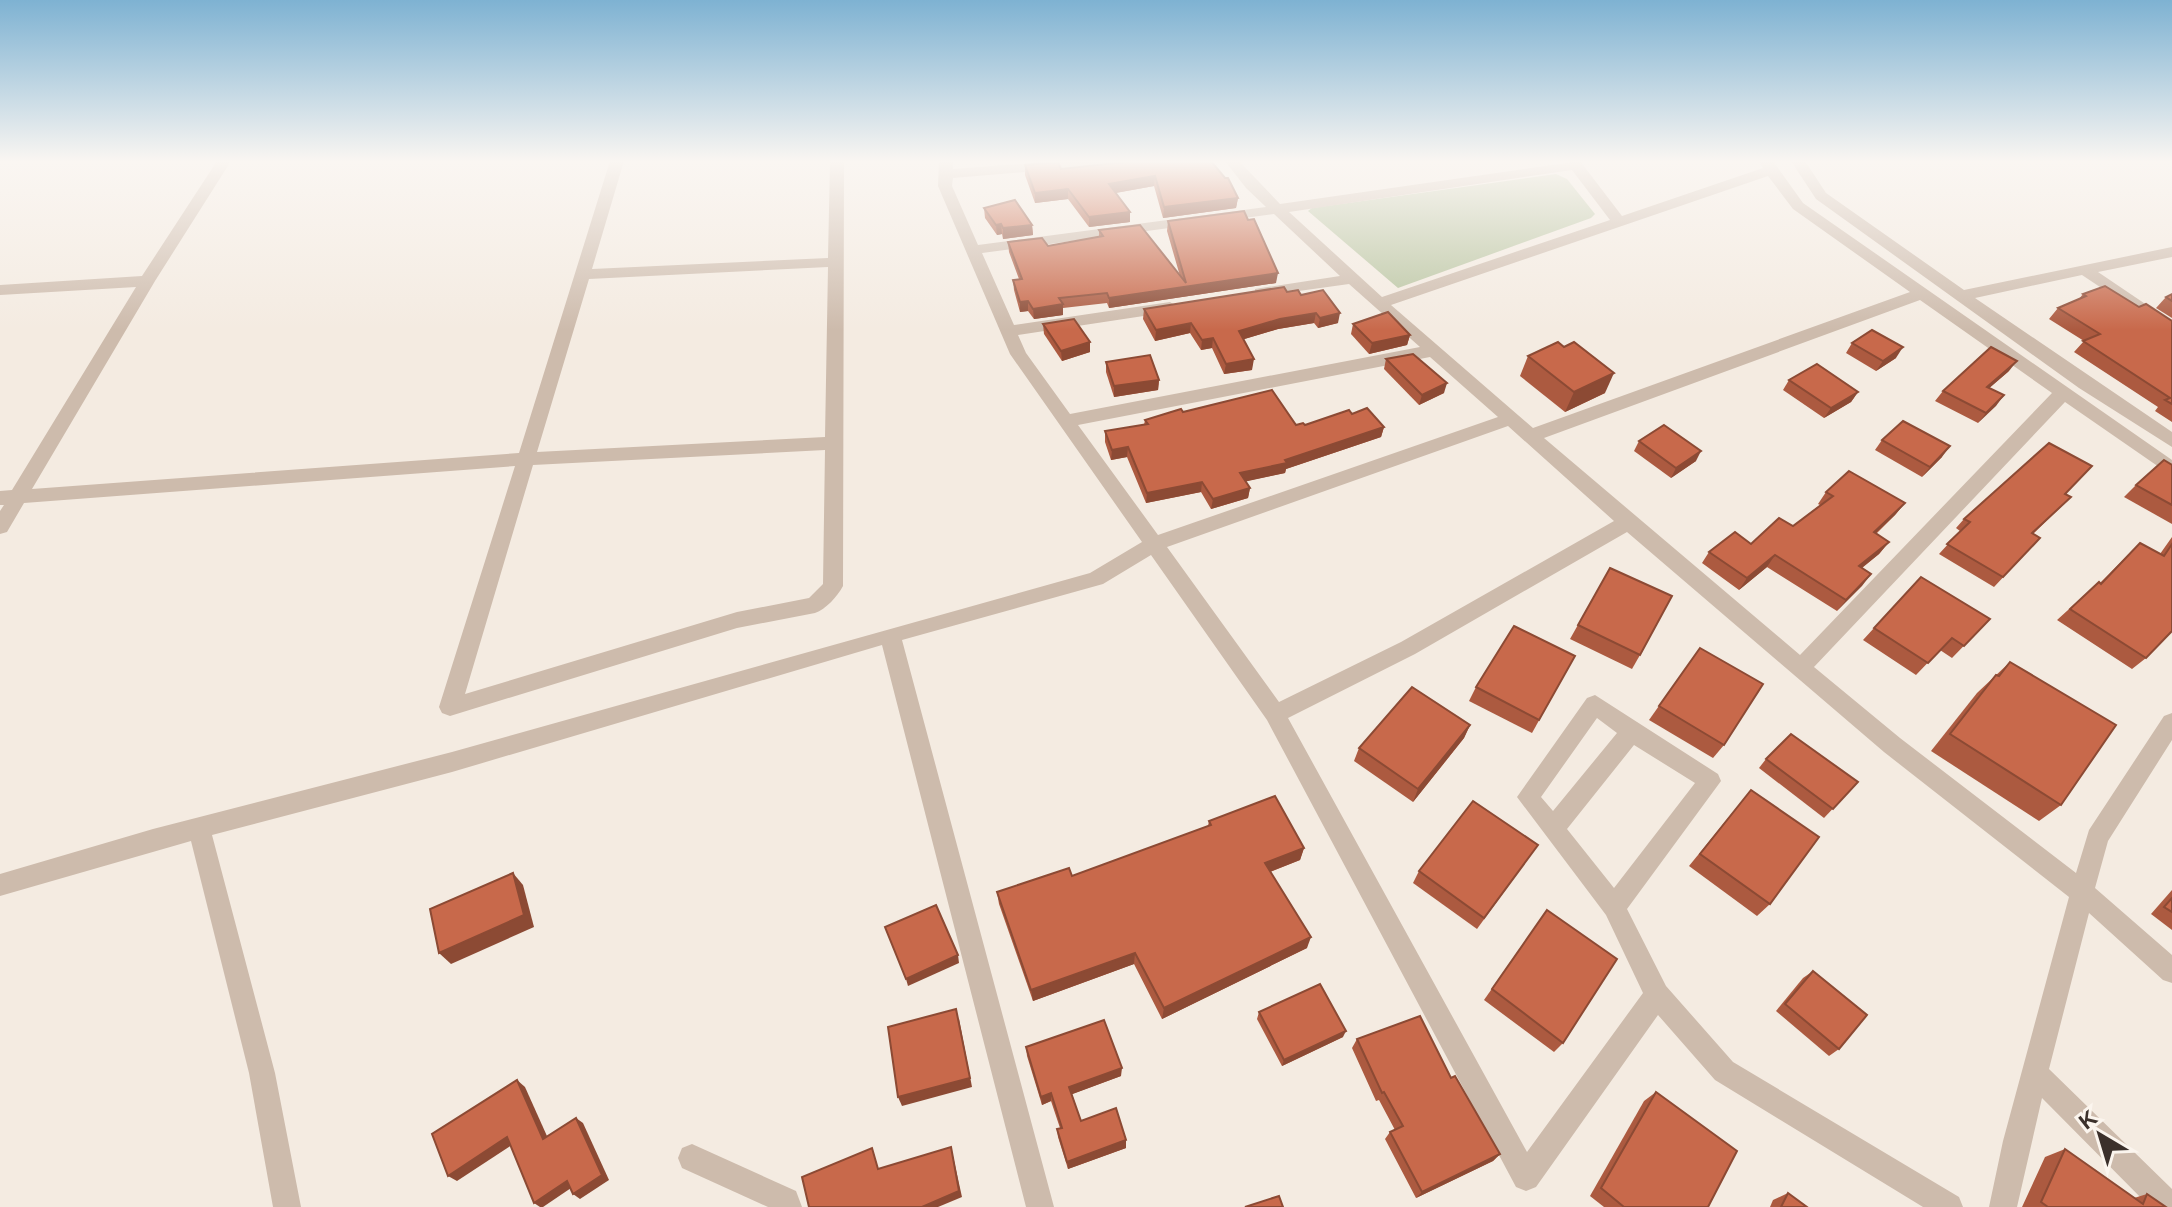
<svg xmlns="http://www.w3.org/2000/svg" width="2172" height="1207" viewBox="0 0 2172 1207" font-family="Arial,sans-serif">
<rect width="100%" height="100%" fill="#f4ebe1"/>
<polygon fill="#b8c4a0" points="1556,174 1567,179 1595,214 1591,218 1398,288 1308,211 1312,208"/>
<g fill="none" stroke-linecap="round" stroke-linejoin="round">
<g fill="#cdbbac" fill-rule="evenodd">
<path d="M 217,161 L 231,161 L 155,281 L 32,489 L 519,453 L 610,161 L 624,161 L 592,269 L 828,258 L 830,161 L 844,161 L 843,586 C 837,597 826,609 815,613 L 737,628 L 450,716 L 442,713 L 439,707 L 515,466 L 24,503 L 7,532 L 0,534 L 0,511 L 4,505 L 0,505 L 0,491 L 12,490 L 136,287 L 0,295 L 0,285 L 142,276 ZM 828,267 L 825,437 L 537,452 L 589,279 ZM 825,450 L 823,584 L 809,598 L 737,612 L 465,694 L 533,465 Z"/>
<path d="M 939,161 L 953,161 L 953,169 L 1059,161 L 1113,161 L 1106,165 L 953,178 L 952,186 L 978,245 L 1266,207 L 1246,188 L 1225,161 L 1239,161 L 1280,204 L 1580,161 L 1622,216 L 1763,168 L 1759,161 L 1773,161 L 1803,203 L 2172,460 L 2172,476 L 2065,402 L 1814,667 L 1900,738 L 2076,873 L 2089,830 L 2164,716 L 2172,713 L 2172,740 L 2108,841 L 2095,888 L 2172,955 L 2172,983 L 2163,980 L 2089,913 L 2049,1069 L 2172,1189 L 2172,1207 L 2150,1207 L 2042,1098 L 2017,1207 L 1989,1207 L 2003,1141 L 2069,897 L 1884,752 L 1627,532 L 1415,654 L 1288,718 L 1527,1152 L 1643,993 L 1606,915 L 1517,797 L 1587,698 L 1595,695 L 1718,774 L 1721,781 L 1627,909 L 1666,986 L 1733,1062 L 1959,1197 L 1963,1207 L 1923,1207 L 1715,1080 L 1658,1015 L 1536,1187 L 1526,1191 L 1516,1187 L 1267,720 L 1151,555 L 1103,584 L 902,640 L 1054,1207 L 1026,1207 L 882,645 L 452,772 L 212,835 L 275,1073 L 301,1207 L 273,1207 L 249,1073 L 191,841 L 0,896 L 0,874 L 153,829 L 452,752 L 1090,573 L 1142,542 L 1010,354 L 938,186 ZM 1572,170 L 1610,220 L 1382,297 L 1289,212 ZM 1768,176 L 1793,209 L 1910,292 L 1533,428 L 1391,305 ZM 1274,214 L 1340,276 L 1261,288 L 1255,289 L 1255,297 L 1349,284 L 1420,347 L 1070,414 L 1026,353 L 1018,335 L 1170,312 L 1178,307 L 1170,302 L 1014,325 L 982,253 ZM 1920,300 L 2052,393 L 1800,655 L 1544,438 ZM 1430,357 L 1498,417 L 1158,535 L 1078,425 ZM 1508,426 L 1614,521 L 1401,642 L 1279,702 L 1167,547 ZM 1597,718 L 1617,733 L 1553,811 L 1541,797 ZM 1634,745 L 1695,783 L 1614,888 L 1567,829 Z"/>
<polygon points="1791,161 1805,161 1826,193 1964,290 2172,247 2172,257 2098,272 2172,322 2172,335 2082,275 1975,298 2172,432 2172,447 2079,388 1816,199"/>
<polygon points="692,1144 796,1191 802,1207 768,1207 682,1168 678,1158 682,1148"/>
</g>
</g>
<g fill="#ac5a40">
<polygon points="1134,161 1238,198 1236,208 1163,218 1154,186 1116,193 1130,222 1089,227 1068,199 1035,203 1025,175 1025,165 1061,169"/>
<polygon points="984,208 1032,225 1033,235 1003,239 1002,234 997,235 985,218"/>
<polygon points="1168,221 1276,283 1109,308 1107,303 1063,308 1063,315 1034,319 1028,311 1020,312 1014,290 1013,280 1019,279 1009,252 1008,242 1048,246 1099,237 1099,230 1180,276 1167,231"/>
<polygon points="1287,292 1301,295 1338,323 1318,328 1314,323 1278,329 1244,339 1252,370 1224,374 1212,348 1201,350 1190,333 1155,341 1143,319 1144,309"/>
<polygon points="2083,294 2139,307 2172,321 2172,422 2155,411 2158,407 2074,352 2084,341 2049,319 2058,308 2079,299"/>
<polygon points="2172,294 2172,318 2156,308 2166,297"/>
<polygon points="1043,324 1090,352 1062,361 1044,334"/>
<polygon points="1353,324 1410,335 1407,345 1369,354 1351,334"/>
<polygon points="1852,343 1896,358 1876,371 1846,353"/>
<polygon points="1528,356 1605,393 1565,412 1520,376"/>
<polygon points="1386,359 1444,393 1419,405 1384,369"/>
<polygon points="1106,362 1159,380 1158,390 1114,397 1106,372"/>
<polygon points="2009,371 1989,388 2004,395 1978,423 1935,401 1943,391"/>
<polygon points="1789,380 1858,392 1851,402 1824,418 1783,390"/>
<polygon points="1183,412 1305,425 1352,414 1384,427 1381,437 1286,469 1285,473 1246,481 1250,488 1248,498 1211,509 1201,492 1146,503 1127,457 1111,460 1105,442 1105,431 1144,425 1145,420"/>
<polygon points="1882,440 1942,457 1922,477 1875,450"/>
<polygon points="1639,441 1696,461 1671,478 1634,451"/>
<polygon points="2172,465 2172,524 2124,497 2136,485"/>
<polygon points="1826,492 1905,503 1895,515 1876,534 1889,542 1879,554 1862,568 1871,574 1837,611 1767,567 1739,590 1702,563 1709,552 1751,544 1793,526 1820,505 1818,504"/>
<polygon points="2065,494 2061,507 2033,534 2040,538 1994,587 1939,554 1960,531 1956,528 1964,519"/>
<polygon points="2172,537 2172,631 2146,658 2132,669 2057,620 2099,582 2100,583 2140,543 2160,554"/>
<polygon points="1610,568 1640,655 1632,669 1570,639"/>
<polygon points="1990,619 1952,658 1940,650 1916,675 1863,640 1874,628"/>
<polygon points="1700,648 1724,745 1713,758 1649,720"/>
<polygon points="1575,656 1532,733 1469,701 1476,687"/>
<polygon points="2010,662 2061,805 2039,821 1931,751 1977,693"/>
<polygon points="1470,725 1464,738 1413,802 1354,761 1359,748"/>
<polygon points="1766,759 1858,782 1824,818 1759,768"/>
<polygon points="1751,790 1770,904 1757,916 1689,866"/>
<polygon points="1209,821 1304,848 1300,860 1270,872 1307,948 1162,1019 1134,964 1033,1001 999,904 997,892 1072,876 1208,826"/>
<polygon points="1538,845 1477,929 1413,883 1419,871"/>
<polygon points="2172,890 2172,930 2151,914"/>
<polygon points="1547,910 1563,1043 1554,1052 1484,1000"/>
<polygon points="1813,971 1839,1049 1829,1056 1776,1011 1803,978"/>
<polygon points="1259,1012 1343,1037 1282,1066 1257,1019"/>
<polygon points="1357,1039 1451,1078 1500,1154 1493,1161 1416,1198 1385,1139 1390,1132 1395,1130 1379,1100 1376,1101 1352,1048"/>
<polygon points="1026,1047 1121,1076 1072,1094 1081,1121 1126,1140 1126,1148 1068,1169 1058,1137 1057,1129 1060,1128 1051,1101 1042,1105 1027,1056"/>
<polygon points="1656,1092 1708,1207 1604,1207 1590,1196 1644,1101"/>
<polygon points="2065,1149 2134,1198 2147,1194 2166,1207 2022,1207 2045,1157"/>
<polygon points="1788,1193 1807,1207 1770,1207 1773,1200"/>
</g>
<g fill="#8c4a34">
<polygon points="1155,176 1154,186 1109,194 1109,184"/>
<polygon points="1068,189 1068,199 1035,203 1035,193"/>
<polygon points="1238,198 1236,208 1163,218 1164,207"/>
<polygon points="1130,212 1130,222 1089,227 1089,217"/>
<polygon points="1001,224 1002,234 997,235 996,225"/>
<polygon points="1032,225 1033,235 1003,239 1003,228"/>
<polygon points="1278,273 1276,283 1109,308 1109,298"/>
<polygon points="1028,301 1028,311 1020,312 1020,302"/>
<polygon points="1063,304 1063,315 1034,319 1033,309"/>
<polygon points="1316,313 1314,323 1278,329 1238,341 1239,331 1280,319"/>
<polygon points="1340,313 1338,323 1318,328 1320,318"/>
<polygon points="1191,323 1190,333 1155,341 1156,330"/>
<polygon points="1410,335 1407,345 1369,354 1372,343"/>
<polygon points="1213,338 1212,348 1201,350 1202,340"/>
<polygon points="1090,342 1090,352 1062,361 1061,351"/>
<polygon points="1903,347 1896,358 1876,371 1883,361"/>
<polygon points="1254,359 1252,370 1224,374 1226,364"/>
<polygon points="2017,361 2009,371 1979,397 1987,387"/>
<polygon points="1614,373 1605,393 1565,412 1574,392"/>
<polygon points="1159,380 1158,390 1114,397 1114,386"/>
<polygon points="1447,383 1444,393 1419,405 1422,395"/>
<polygon points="1858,392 1851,402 1824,418 1831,408"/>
<polygon points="2004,395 1996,406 1978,423 1986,413"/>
<polygon points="1384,427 1381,437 1286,469 1285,473 1239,483 1240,473 1285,460"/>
<polygon points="1950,446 1942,457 1922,477 1930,467"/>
<polygon points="1128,447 1127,457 1111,460 1112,450"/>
<polygon points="1701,451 1696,461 1671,478 1676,468"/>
<polygon points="1202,482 1201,492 1146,503 1147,493"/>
<polygon points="1250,488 1248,498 1211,509 1213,499"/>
<polygon points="1905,503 1895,515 1864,544 1874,532"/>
<polygon points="1889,542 1879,554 1849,578 1859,566"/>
<polygon points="1775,555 1767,567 1739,590 1747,578"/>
<polygon points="1871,574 1862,586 1837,611 1846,600"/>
<polygon points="1470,725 1464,738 1413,802 1418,789"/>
<polygon points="1304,848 1300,860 1262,875 1265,863"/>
<polygon points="513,873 523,885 534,927 451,964 439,953"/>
<polygon points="1311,937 1307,948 1162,1019 1164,1008"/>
<polygon points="1135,953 1134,964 1033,1001 1031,990"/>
<polygon points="958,955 959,963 908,986 906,979"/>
<polygon points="959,1019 972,1087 902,1106 898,1097"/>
<polygon points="1346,1031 1343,1037 1282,1066 1284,1060"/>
<polygon points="1122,1068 1121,1076 1070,1095 1069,1087"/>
<polygon points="517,1080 525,1087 551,1145 543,1139"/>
<polygon points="1051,1093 1051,1101 1042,1105 1041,1097"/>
<polygon points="576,1118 583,1123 609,1180 580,1199 573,1194"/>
<polygon points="507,1137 515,1143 457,1181 448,1176"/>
<polygon points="1126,1140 1126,1148 1068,1169 1067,1162"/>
<polygon points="951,1147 962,1197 938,1207 922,1207"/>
<polygon points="1500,1154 1493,1161 1416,1198 1422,1192"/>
<polygon points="567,1181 574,1186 543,1207 540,1207 534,1203"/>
</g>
<g fill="#c8694b" stroke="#8c4a34" stroke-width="2">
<polygon points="1134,161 1211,161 1225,178 1228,178 1238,198 1164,207 1155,176 1109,184 1130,212 1089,217 1068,189 1035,193 1025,165 1058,162 1061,169"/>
<polygon points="1015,200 1032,225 1003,228 1001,224 996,225 984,208"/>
<polygon points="1244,211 1248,220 1254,219 1278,273 1109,298 1107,293 1059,298 1063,304 1033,309 1028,301 1020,302 1013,280 1022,279 1008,242 1042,238 1048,246 1103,236 1099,230 1140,225 1186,283 1168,221"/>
<polygon points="2105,286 2139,307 2146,304 2172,321 2172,404 2165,400 2170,398 2083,341 2100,334 2058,308 2086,296 2083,294"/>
<polygon points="1284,287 1287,292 1298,290 1301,295 1323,290 1340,313 1320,318 1316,313 1280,319 1239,331 1254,359 1226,364 1213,338 1202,340 1191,323 1156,330 1144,309"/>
<polygon points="2172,294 2172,301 2166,297"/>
<polygon points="1388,312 1410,335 1372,343 1353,324"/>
<polygon points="1074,319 1090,342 1061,351 1043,324"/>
<polygon points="1872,330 1903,347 1883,361 1852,343"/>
<polygon points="1558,342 1564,347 1574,342 1614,373 1574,392 1528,356"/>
<polygon points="1991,347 2017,361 1987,387 2004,395 1986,413 1943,391"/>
<polygon points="1413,354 1447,383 1422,395 1386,359"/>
<polygon points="1150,355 1159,380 1114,386 1106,362"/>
<polygon points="1817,364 1858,392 1831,408 1789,380"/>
<polygon points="1272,390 1296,425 1303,423 1305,425 1349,410 1352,414 1367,408 1384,427 1285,460 1287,463 1240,473 1250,488 1213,499 1202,482 1147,493 1128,447 1112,450 1105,431 1148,424 1145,420 1181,409 1183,412"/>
<polygon points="1903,421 1950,446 1930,467 1882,440"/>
<polygon points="1664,425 1701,451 1676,468 1639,441"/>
<polygon points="2049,443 2092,466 2065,494 2071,497 2032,533 2040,538 2003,577 1947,544 1970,522 1964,519"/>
<polygon points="2164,460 2172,465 2172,505 2136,485"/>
<polygon points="1849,471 1905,503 1874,532 1889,542 1859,566 1871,574 1846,600 1775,555 1747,578 1709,552 1735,532 1751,544 1779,518 1793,526 1833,496 1826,492"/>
<polygon points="2140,543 2164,556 2172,544 2172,631 2146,658 2070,609 2099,582 2101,584"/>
<polygon points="1610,568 1672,596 1640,655 1578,625"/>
<polygon points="1921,577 1990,619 1964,646 1952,638 1928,663 1874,628"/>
<polygon points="1514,626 1575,656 1539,720 1476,687"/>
<polygon points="1700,648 1763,684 1724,745 1659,706"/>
<polygon points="2010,662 2116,725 2061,805 1950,734 1996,675 1999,676"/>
<polygon points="1412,687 1470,725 1418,789 1359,748"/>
<polygon points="1791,734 1858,782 1833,809 1766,759"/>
<polygon points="1751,790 1819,837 1770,904 1700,854"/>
<polygon points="1275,796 1304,848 1265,863 1311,937 1164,1008 1135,953 1031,990 997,892 1069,868 1072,876 1211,825 1209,821"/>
<polygon points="1473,801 1538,845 1484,918 1419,871"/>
<polygon points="513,873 524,915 439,953 430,909"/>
<polygon points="2172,898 2172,912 2164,907"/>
<polygon points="936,905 958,955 906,979 885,927"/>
<polygon points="1547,910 1617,959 1563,1043 1492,989"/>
<polygon points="1813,971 1867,1015 1839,1049 1785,1004"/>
<polygon points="1320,984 1346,1031 1284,1060 1259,1012"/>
<polygon points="956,1009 970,1078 898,1097 888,1027"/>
<polygon points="1420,1016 1451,1078 1455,1076 1500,1154 1422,1192 1390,1132 1403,1126 1384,1092 1382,1093 1357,1039"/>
<polygon points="1104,1020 1122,1068 1069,1087 1081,1121 1116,1108 1126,1140 1067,1162 1057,1129 1062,1128 1051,1093 1041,1097 1026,1047"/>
<polygon points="517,1080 543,1139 576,1118 602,1175 573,1194 567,1181 534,1203 507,1137 448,1176 432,1134"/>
<polygon points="1656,1092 1737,1151 1708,1207 1624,1207 1601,1188"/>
<polygon points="951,1147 959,1191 922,1207 809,1207 802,1177 872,1148 878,1169"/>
<polygon points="2065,1149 2143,1204 2147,1194 2166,1207 2048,1207 2041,1202"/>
<polygon points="1788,1193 1807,1207 1781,1207"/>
<polygon points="1279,1196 1283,1207 1245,1207"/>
</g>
<linearGradient id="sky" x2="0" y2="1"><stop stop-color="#7eb2d2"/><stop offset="0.49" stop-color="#faf6f2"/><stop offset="1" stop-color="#faf6f2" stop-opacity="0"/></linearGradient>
<rect width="2172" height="330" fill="url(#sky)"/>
<g transform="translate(2100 1135) rotate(322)" stroke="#fbf5ee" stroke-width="6" paint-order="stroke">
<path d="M0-6L14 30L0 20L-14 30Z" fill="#3b302b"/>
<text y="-12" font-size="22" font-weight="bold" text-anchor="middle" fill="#3b302b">K</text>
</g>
</svg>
